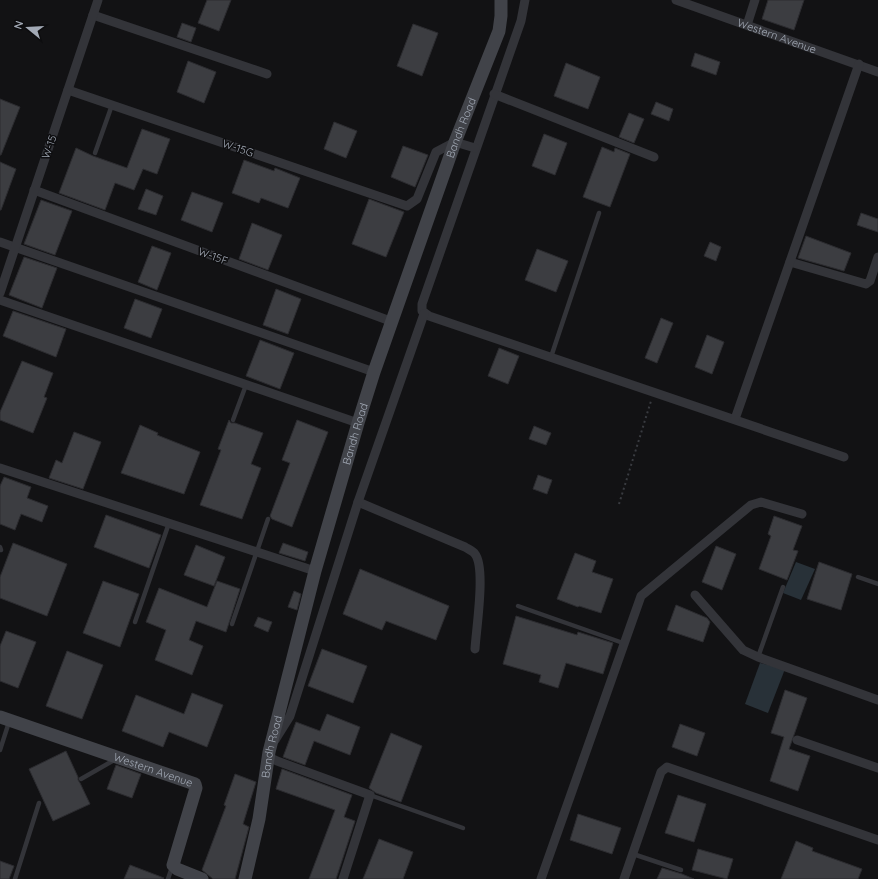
<svg xmlns="http://www.w3.org/2000/svg" width="878" height="879" viewBox="0 0 878 879" font-family="Quicksand,sans-serif">
<rect width="100%" height="100%" fill="#121214"/>
<g fill="#283138">
<polygon points="796,562 815,569 801,600 783,593"/>
<polygon points="760,663 785,669 768,713 745,704"/>
</g>
<g fill="#3c3d41" stroke="#2c2c30">
<polygon points="207,0 231,0 219,31 198,23"/>
<polygon points="768,0 804,0 794,30 762,19"/>
<polygon points="182,23 196,28 191,42 177,37"/>
<polygon points="413,24 438,33 422,76 397,66"/>
<polygon points="695,53 720,62 716,75 691,66"/>
<polygon points="188,61 216,72 204,103 177,92"/>
<polygon points="566,63 600,77 588,109 554,96"/>
<polygon points="0,99 20,107 1,155 0,155"/>
<polygon points="656,102 673,109 669,121 651,114"/>
<polygon points="629,113 644,119 634,143 619,137"/>
<polygon points="334,122 357,131 346,158 324,149"/>
<polygon points="142,129 170,139 157,174 143,169 134,190 115,183 105,210 59,193 76,148 93,156 127,168"/>
<polygon points="544,134 567,143 555,175 532,166"/>
<polygon points="403,146 428,155 415,187 391,177"/>
<polygon points="602,147 614,152 615,148 630,154 610,207 583,197"/>
<polygon points="244,160 274,171 275,168 300,178 288,208 261,198 259,203 232,193"/>
<polygon points="0,162 16,169 1,210 0,210"/>
<polygon points="146,189 163,196 156,215 138,209"/>
<polygon points="192,192 223,203 212,232 181,220"/>
<polygon points="369,199 404,212 386,257 352,244"/>
<polygon points="41,200 72,211 55,255 24,244"/>
<polygon points="861,213 878,219 878,232 857,225"/>
<polygon points="252,223 282,235 268,270 239,259"/>
<polygon points="806,236 851,253 844,271 798,258"/>
<polygon points="710,242 721,247 716,261 704,256"/>
<polygon points="152,246 171,253 157,290 138,282"/>
<polygon points="537,249 568,261 556,292 525,280"/>
<polygon points="24,257 57,268 42,308 9,295"/>
<polygon points="276,289 301,299 288,334 263,325"/>
<polygon points="135,299 162,309 151,338 124,328"/>
<polygon points="13,311 66,329 56,357 3,336"/>
<polygon points="661,318 673,323 657,363 645,358"/>
<polygon points="707,335 724,342 712,374 695,367"/>
<polygon points="260,340 294,353 280,389 246,376"/>
<polygon points="499,348 519,356 508,384 488,376"/>
<polygon points="22,361 53,373 44,397 47,398 33,433 0,420 0,412"/>
<polygon points="229,420 231,423 235,423 263,433 251,464 261,468 242,519 200,505 221,450 218,449"/>
<polygon points="297,420 328,432 292,527 272,519 270,516 290,463 282,460"/>
<polygon points="140,425 158,433 157,435 200,452 184,494 121,473"/>
<polygon points="534,426 551,433 546,445 529,439"/>
<polygon points="74,432 101,442 83,489 49,478 56,460 62,463"/>
<polygon points="538,475 552,480 547,494 533,489"/>
<polygon points="4,477 31,487 27,498 48,506 42,522 21,514 15,530 0,524 0,486"/>
<polygon points="106,515 161,535 149,568 94,547"/>
<polygon points="774,516 802,526 793,550 798,551 787,580 759,569 771,536 768,534"/>
<polygon points="13,543 67,564 47,616 0,598 0,577"/>
<polygon points="283,543 308,552 305,561 279,553"/>
<polygon points="196,545 225,557 214,586 184,575"/>
<polygon points="716,546 736,554 722,590 702,582"/>
<polygon points="575,553 596,561 592,572 613,579 601,613 579,606 578,607 557,599"/>
<polygon points="819,562 852,574 841,610 807,599"/>
<polygon points="360,569 449,606 436,640 386,621 382,630 343,614"/>
<polygon points="103,581 139,594 120,647 83,633"/>
<polygon points="217,581 240,589 226,632 196,621 189,640 203,646 192,675 155,660 166,630 146,622 159,588 207,607"/>
<polygon points="294,591 301,594 297,610 288,607"/>
<polygon points="676,605 707,618 710,622 703,642 667,630"/>
<polygon points="516,616 577,635 578,632 613,643 603,674 566,663 558,688 539,682 541,675 503,664"/>
<polygon points="258,617 272,622 268,632 254,626"/>
<polygon points="6,631 36,642 18,688 0,681 0,646"/>
<polygon points="322,649 367,666 353,703 308,686"/>
<polygon points="67,651 103,665 82,719 46,706"/>
<polygon points="785,690 807,698 789,749 810,756 798,791 770,781 784,737 771,733"/>
<polygon points="192,693 223,705 207,747 169,732 163,747 122,731 136,695 184,714"/>
<polygon points="327,714 360,727 350,755 314,741 305,765 283,757 296,722 320,731"/>
<polygon points="680,724 705,733 697,756 672,747"/>
<polygon points="391,733 422,746 401,802 376,793 369,788"/>
<polygon points="66,751 78,777 78,780 80,783 90,804 53,821 29,769"/>
<polygon points="116,765 141,774 132,798 107,789"/>
<polygon points="282,769 352,795 344,817 355,821 336,879 309,879 335,810 276,789"/>
<polygon points="235,774 256,782 243,824 249,827 235,879 213,879 202,870 226,806 224,805"/>
<polygon points="678,795 706,804 694,842 665,833"/>
<polygon points="578,814 621,828 612,854 570,840"/>
<polygon points="379,839 413,852 403,879 363,879"/>
<polygon points="796,841 813,848 812,851 862,869 858,879 781,879"/>
<polygon points="698,849 733,859 727,879 692,870"/>
<polygon points="0,861 14,866 9,879 0,879"/>
<polygon points="130,865 164,878 163,879 124,879"/>
<polygon points="662,868 682,874 694,879 657,879"/>
</g>
<g fill="none" stroke-linecap="round" stroke-linejoin="round">
<polyline stroke="#393b40" stroke-width="2" stroke-dasharray="2 3" stroke-linecap="butt" points="619,504 651,401"/>
<g stroke="#333439" stroke-width="4.5">
<polyline points="95,153 112,105"/>
<polyline points="551,357 599,213"/>
<polyline points="233,420 246,385"/>
<polyline points="0,547 1,550"/>
<polyline points="858,577 878,584"/>
<polyline points="518,606 623,643"/>
<polyline points="135,622 169,523"/>
<polyline points="232,624 268,519"/>
<polyline points="758,657 783,587"/>
<polyline points="0,750 9,722"/>
<polyline points="81,779 116,759"/>
<polyline points="370,795 463,828"/>
<polyline points="633,854 681,870"/>
<polyline points="15,879 39,803"/>
<polyline points="168,879 172,867"/>
</g>
<g stroke="#333439" stroke-width="9">
<polyline points="525,0 521,21 422,304 422,311 429,316 844,457"/>
<path id="s1" d="M 676,0 L 878,72"/>
<polyline points="93,15 267,74"/>
<polyline points="747,25 755,0"/>
<polyline points="68,90 407,206 417,199 436,152 455,142 475,148"/>
<polyline points="494,94 654,157"/>
<polyline points="34,190 393,322"/>
<polyline points="0,242 374,372"/>
<polyline points="790,262 866,284 870,281 878,257"/>
<polyline points="0,293 98,0"/>
<polyline points="0,300 358,423"/>
<polyline points="735,419 859,64"/>
<polyline points="0,468 315,571"/>
<path d="M 358,502 L 465,547 C 468,549 473,551 475,554 C 486,568 476,630 475,649"/>
<polyline points="695,595 743,650 758,657 878,700"/>
<polyline points="275,740 290,716 358,502 424,314"/>
<polyline points="797,740 878,768"/>
<polyline points="269,751 271,758 277,761 370,795 343,879"/>
<polyline points="541,879 641,596 751,505 761,502 802,514"/>
<polyline points="624,879 661,772 667,767 878,840"/>
</g>
<g stroke="#414349" stroke-width="13">
<path id="s2" d="M 0,717 L 195,784 L 196,788 L 173,865 L 177,869 L 202,879"/>
<path id="s3" d="M 245,879 L 259,819 L 269,752 L 315,571 L 358,423 L 374,372 L 455,142 L 499,31 L 501,16 L 501,0"/>
</g>
</g>
<g text-anchor="middle" stroke-width="3" stroke-linejoin="round" paint-order="stroke">
<g font-size="11" fill="#a2a9b5" stroke="#0d0d0f">
<text dy="4" stroke="none"><textPath href="#s1" startOffset="107">Western Avenue</textPath></text>
<text dy="4" stroke="none"><textPath href="#s3" startOffset="783">Bandh Road</textPath></text>
<text transform="translate(49 147) rotate(-71)" y="4">W-15</text>
<text transform="translate(238 148) rotate(19)" y="4">W-15G</text>
<text transform="translate(213 256) rotate(20)" y="4">W-15F</text>
<text dy="4" stroke="none"><textPath href="#s3" startOffset="459">Bandh Road</textPath></text>
<text dy="4" stroke="none"><textPath href="#s3" startOffset="135">Bandh Road</textPath></text>
<text dy="4" stroke="none"><textPath href="#s2" startOffset="162">Western Avenue</textPath></text>
</g>
</g>
<g transform="translate(28 28) rotate(288)" stroke="#0d0d0f" stroke-width="3" paint-order="stroke">
<path d="M0-3L7 15L0 10L-7 15Z" fill="#a2a9b5"/>
<text y="-6" font-size="11" font-weight="bold" text-anchor="middle" fill="#a2a9b5">N</text>
</g>
</svg>
